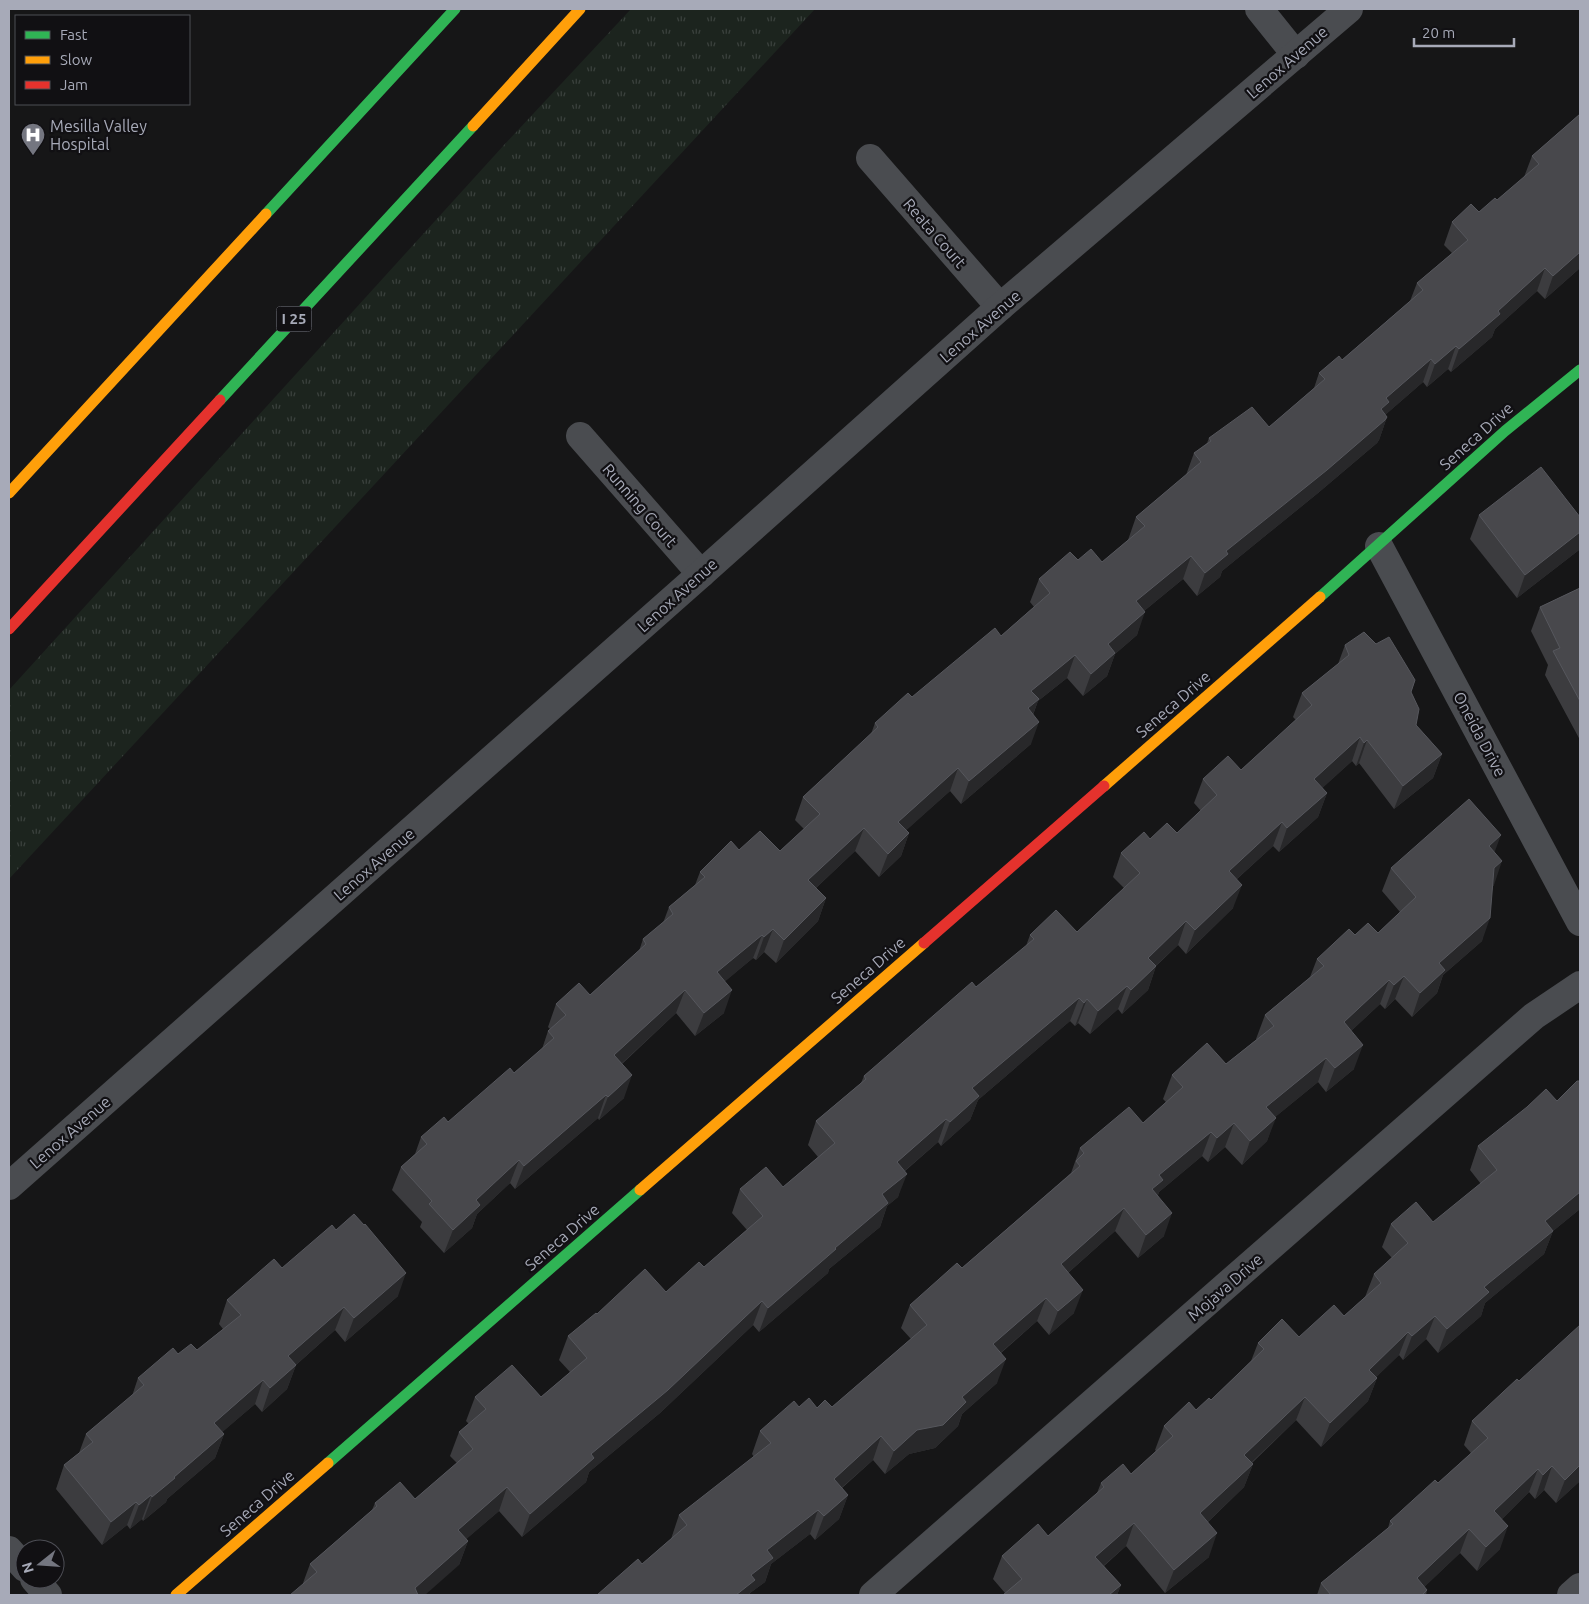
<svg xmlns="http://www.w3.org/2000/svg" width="1589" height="1604" viewBox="0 0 1589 1604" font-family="Ubuntu,sans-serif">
<defs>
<pattern id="grass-tufts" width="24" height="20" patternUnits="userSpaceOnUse" patternTransform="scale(1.25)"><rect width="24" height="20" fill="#1c241e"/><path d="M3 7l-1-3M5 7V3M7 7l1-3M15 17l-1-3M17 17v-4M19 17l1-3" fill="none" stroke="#3a413d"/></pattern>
</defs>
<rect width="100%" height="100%" fill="#161617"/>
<polygon fill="url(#grass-tufts)" points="631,9 815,9 9,879 9,690 504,145"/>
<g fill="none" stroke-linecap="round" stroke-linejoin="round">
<g stroke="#4a4c50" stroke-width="28">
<polyline points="1259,9 1296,55"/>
<polyline points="870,158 1000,307"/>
<polyline points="580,436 701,574"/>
<polyline points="1379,546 1580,922"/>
<polyline points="9,1186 701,574 1000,307 1349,9"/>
<polyline points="9,1550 25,1568"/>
<polyline points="34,1579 48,1595"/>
<polyline points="873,1595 1534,1016 1580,985"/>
<polyline points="1571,1595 1580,1587"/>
</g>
<g stroke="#30b455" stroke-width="11">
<polyline points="266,214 455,9"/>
<polyline points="220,400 473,126"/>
<polyline points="1320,597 1505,431 1580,370"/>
<polyline points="328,1463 640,1190"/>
</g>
<g stroke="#ff9f0a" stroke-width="11">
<polyline points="473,126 580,9"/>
<polyline points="9,493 266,214"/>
<polyline points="1104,786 1320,597"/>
<polyline points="640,1190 924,943"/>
<polyline points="176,1595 328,1463"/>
</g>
<g stroke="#e5322d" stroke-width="11">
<polyline points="9,629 220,400"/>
<polyline points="924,943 1104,786"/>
</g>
</g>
<g fill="#3c3c3f">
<polygon points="1580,114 1580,268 1545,299 1537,291 1495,329 1492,337 1451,372 1448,369 1427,387 1423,382 1385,415 1387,417 1379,440 1377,443 1318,493 1222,571 1220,577 1197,596 1183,579 1144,611 1137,635 1115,654 1107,676 1083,696 1067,678 1038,701 1033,715 1031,744 961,804 950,791 906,830 909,833 901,856 879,877 855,851 816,888 826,898 818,921 776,963 764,952 756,960 753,958 725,981 724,1013 695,1036 676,1013 622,1064 624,1098 599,1120 598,1118 515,1189 510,1183 477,1214 472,1228 444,1253 420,1227 422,1222 392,1190 401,1167 415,1154 421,1137 448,1122 514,1073 542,1049 548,1031 550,1029 548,1027 556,1004 590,995 639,951 643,939 663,923 669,907 695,885 700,872 739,850 780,851 804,829 795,820 803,797 871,734 875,723 1001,636 1034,607 1030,602 1039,579 1078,560 1102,562 1128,540 1136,517 1186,475 1194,453 1207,443 1209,438 1269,427 1314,388 1319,373 1342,360 1410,301 1417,283 1452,253 1444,245 1452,222 1479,212 1497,200 1524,177 1532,156"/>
<polygon points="1479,515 1580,517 1580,547 1579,550 1517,598 1470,539"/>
<polygon points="1580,588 1580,740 1545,675 1548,665 1531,631 1540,607"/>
<polygon points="1376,644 1415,680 1411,692 1416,725 1442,754 1433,778 1394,809 1359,763 1356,766 1352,761 1322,788 1327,793 1318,817 1279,852 1273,846 1237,879 1233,908 1186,954 1178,945 1156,966 1148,990 1122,1014 1118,1009 1090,1034 1078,1023 1075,1026 1070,1021 978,1100 970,1120 941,1146 938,1142 905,1171 898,1197 887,1206 880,1227 829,1269 828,1273 759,1332 753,1325 660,1413 589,1472 586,1482 522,1537 499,1511 466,1539 468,1541 459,1565 303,1583 310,1564 372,1510 375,1503 415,1499 457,1463 450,1456 459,1432 469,1424 466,1421 475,1397 541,1397 570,1372 559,1360 568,1336 597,1314 666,1292 704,1267 747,1230 732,1213 740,1189 783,1187 818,1157 808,1145 816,1121 861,1083 864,1076 976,987 1026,946 1030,935 1077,932 1124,888 1113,877 1121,853 1150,839 1177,833 1201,811 1194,803 1203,779 1241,770 1296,720 1293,717 1302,693 1338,664 1345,645"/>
<polygon points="1494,852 1494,885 1493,886 1482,941 1443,975 1437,993 1412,1017 1395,999 1385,1009 1380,1004 1351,1031 1354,1069 1326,1092 1318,1082 1275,1117 1267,1141 1242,1165 1225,1147 1208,1162 1202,1156 1159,1192 1158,1195 1164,1236 1138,1258 1115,1231 1068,1273 1074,1313 1049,1335 1037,1321 1001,1353 997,1383 962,1414 958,1426 935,1448 909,1454 885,1474 873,1460 842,1488 848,1495 839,1519 815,1540 810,1534 771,1564 765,1582 750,1593 750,1595 597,1595 642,1564 671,1539 679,1515 754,1457 752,1454 760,1431 799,1407 832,1407 911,1339 901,1328 910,1305 962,1268 1071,1173 1080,1148 1143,1123 1166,1102 1163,1099 1172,1075 1226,1064 1257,1039 1256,1039 1265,1015 1310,977 1317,959 1355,935 1378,933 1400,912 1382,891 1391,868"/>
<polygon points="1580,1081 1580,1209 1553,1231 1544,1254 1485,1303 1481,1316 1438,1353 1426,1339 1403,1360 1399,1355 1376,1377 1377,1378 1368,1401 1321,1447 1296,1420 1252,1463 1253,1464 1244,1487 1208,1522 1209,1557 1165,1593 1126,1546 1104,1566 1121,1585 1117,1595 1003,1595 1005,1593 993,1579 1002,1556 1048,1536 1097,1493 1101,1483 1131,1474 1156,1451 1155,1450 1164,1426 1196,1410 1211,1400 1251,1361 1258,1343 1299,1337 1344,1316 1365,1297 1374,1274 1392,1258 1382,1247 1391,1224 1433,1222 1481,1184 1470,1170 1478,1146 1557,1101"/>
<polygon points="282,1268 398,1296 345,1342 335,1330 296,1365 287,1389 262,1412 255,1404 222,1432 224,1434 215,1458 167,1499 166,1502 143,1521 142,1519 130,1529 127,1525 102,1545 56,1489 64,1465 79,1453 86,1434 132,1396 138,1378 178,1354 197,1350 223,1329 219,1324 227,1300"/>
<polygon points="1472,1421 1580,1481 1556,1503 1544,1490 1535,1499 1529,1492 1502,1519 1500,1549 1477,1571 1460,1553 1424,1587 1427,1590 1426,1595 1317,1595 1321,1583 1388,1528 1390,1521 1438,1483 1471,1453 1464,1445"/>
</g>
<g fill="#28282a">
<polygon points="1580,252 1580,268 1545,299 1553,276"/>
<polygon points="1545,268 1537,291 1495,329 1492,337 1451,372 1459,349 1498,311"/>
<polygon points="1456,346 1448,369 1427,387 1435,364"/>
<polygon points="1431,359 1423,382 1384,416 1387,417 1379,440 1377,443 1318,493 1222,571 1220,577 1197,596 1205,573 1226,551 1381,409 1386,398"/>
<polygon points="1580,532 1580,547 1579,550 1517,598 1525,575"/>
<polygon points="1191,556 1183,579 1128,624 1136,601"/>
<polygon points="1145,612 1137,635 1115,654 1107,676 1083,696 1091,674 1108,644"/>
<polygon points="1075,655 1067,678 1038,701 1030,722 1020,731 1031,691"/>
<polygon points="1039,722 1031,744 961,804 969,781"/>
<polygon points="1360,737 1352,761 1306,803 1314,779"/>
<polygon points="1367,740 1359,763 1356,766 1364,743"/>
<polygon points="1442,754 1433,778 1394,809 1403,786"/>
<polygon points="958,768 950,791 890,845 898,822"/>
<polygon points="1327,793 1318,817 1279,852 1287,828"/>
<polygon points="1282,822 1273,846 1220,894 1229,871"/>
<polygon points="864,828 855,851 800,903 808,880"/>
<polygon points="909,833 901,856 879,877 888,854"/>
<polygon points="1501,835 1492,859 1489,846"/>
<polygon points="1502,861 1494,885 1485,892 1494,868"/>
<polygon points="1242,885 1233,908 1186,954 1195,930"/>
<polygon points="826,898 818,921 776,963 784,940"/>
<polygon points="1490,918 1482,941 1443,975 1437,993 1412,1017 1420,993 1439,963"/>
<polygon points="1186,921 1178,945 1139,981 1148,958"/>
<polygon points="773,929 764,952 756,960 764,937"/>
<polygon points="762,935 753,958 709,995 717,972"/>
<polygon points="1156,966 1148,990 1122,1014 1131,990"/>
<polygon points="1404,976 1395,999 1385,1009 1394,985"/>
<polygon points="1389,980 1380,1004 1335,1046 1344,1022"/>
<polygon points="1127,986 1118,1009 1090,1034 1098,1011"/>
<polygon points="685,990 676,1013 606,1078 614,1055"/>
<polygon points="732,990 724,1013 695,1036 704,1013"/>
<polygon points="1079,998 1070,1021 978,1100 970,1120 941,1146 950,1122 972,1088"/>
<polygon points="1087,999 1078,1023 1075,1026 1084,1003"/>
<polygon points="1363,1045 1354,1069 1326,1092 1335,1068"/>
<polygon points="1326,1058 1318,1082 1258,1131 1266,1107"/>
<polygon points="632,1075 624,1098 599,1120 608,1097"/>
<polygon points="606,1095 598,1118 515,1189 524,1166"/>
<polygon points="1276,1118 1267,1141 1242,1165 1250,1141"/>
<polygon points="946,1119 938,1142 888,1185 897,1162"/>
<polygon points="1234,1123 1225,1147 1208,1162 1217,1138"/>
<polygon points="1211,1132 1202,1156 1159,1192 1155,1203 1152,1189 1159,1175"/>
<polygon points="519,1160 510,1183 477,1214 472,1228 444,1253 453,1230 476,1200"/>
<polygon points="907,1174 898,1197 887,1206 880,1227 829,1269 828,1273 759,1332 768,1308 835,1248 882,1194"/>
<polygon points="1580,1192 1580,1209 1553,1231 1544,1254 1485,1303 1481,1316 1438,1353 1447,1329 1545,1221"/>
<polygon points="1124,1208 1115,1231 1052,1287 1061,1264"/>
<polygon points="1172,1213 1164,1236 1138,1258 1146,1235"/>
<polygon points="406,1273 398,1296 345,1342 354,1318"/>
<polygon points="1083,1290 1074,1313 1049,1335 1058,1311"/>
<polygon points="1046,1298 1037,1321 984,1367 993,1344"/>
<polygon points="762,1301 753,1325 660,1413 589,1472 586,1482 522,1537 530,1514 591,1454"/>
<polygon points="344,1307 335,1330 279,1380 288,1356"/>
<polygon points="1435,1316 1426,1339 1403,1360 1412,1336"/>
<polygon points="1408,1332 1399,1355 1360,1393 1369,1370"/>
<polygon points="1006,1359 997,1383 962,1414 958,1426 935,1448 909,1454 885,1474 894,1451 917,1430 962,1397"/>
<polygon points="296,1365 287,1389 262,1412 270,1388"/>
<polygon points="1377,1378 1368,1401 1321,1447 1330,1423"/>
<polygon points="263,1380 255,1404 205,1447 214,1423"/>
<polygon points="1305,1397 1296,1420 1235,1478 1244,1455"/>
<polygon points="224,1434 215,1458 167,1499 166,1502 143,1521 152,1497"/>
<polygon points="881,1436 873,1460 825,1502 834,1479"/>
<polygon points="1253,1464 1244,1487 1192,1537 1200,1513"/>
<polygon points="1580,1465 1580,1481 1556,1503 1565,1480"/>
<polygon points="1552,1466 1544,1490 1535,1499 1543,1475"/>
<polygon points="1538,1469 1529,1492 1486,1535 1494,1511"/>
<polygon points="507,1487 499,1511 449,1554 458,1530"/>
<polygon points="151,1495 142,1519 130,1529 139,1505"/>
<polygon points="848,1495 839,1519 815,1540 824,1516"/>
<polygon points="136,1502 127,1525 102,1545 111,1522"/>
<polygon points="818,1510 810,1534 771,1564 765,1582 750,1593 749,1595 736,1595 751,1575 767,1550"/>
<polygon points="1134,1523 1126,1546 1087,1580 1095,1557"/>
<polygon points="1508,1526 1500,1549 1477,1571 1486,1547"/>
<polygon points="1469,1529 1460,1553 1416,1595 1417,1578"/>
<polygon points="1217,1533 1209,1557 1165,1593 1174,1570"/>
<polygon points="468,1541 459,1565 425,1595 412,1595 415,1588"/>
<polygon points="1121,1585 1117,1595 1109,1595"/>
</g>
<g fill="#48484c" stroke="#56575d">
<polygon points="1580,114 1580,252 1553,276 1545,268 1498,311 1500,314 1459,349 1456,346 1435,364 1431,359 1386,398 1389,402 1381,409 1387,417 1385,420 1327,470 1226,551 1228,554 1205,573 1191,556 1136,601 1145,612 1108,644 1115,653 1091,674 1075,655 1031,691 1039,699 1028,708 1039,722 969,781 958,768 898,822 909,833 888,854 864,828 808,880 826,898 784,940 773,929 764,937 762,935 717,972 732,990 704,1013 685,990 614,1055 632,1075 608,1097 606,1095 524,1166 519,1160 476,1200 480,1205 453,1230 429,1204 432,1201 401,1167 427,1144 421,1137 444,1117 448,1122 510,1068 514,1073 554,1038 548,1031 566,1015 556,1004 579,983 590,995 646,944 643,939 673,914 669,907 705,877 700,872 731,841 739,850 760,831 780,851 820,814 803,797 878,727 875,723 908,693 912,697 995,628 1001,636 1050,593 1039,579 1070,552 1078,560 1091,549 1102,562 1145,526 1136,517 1201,462 1194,453 1211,441 1209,438 1252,407 1269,427 1325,379 1319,373 1339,356 1342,360 1423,290 1417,283 1468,240 1452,222 1471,204 1479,212 1495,198 1497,200 1539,164 1532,156"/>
<polygon points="1541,467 1580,517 1580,532 1525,575 1479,515"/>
<polygon points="1580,588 1580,701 1553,651 1560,648 1540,607"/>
<polygon points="1364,632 1376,644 1389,637 1415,680 1411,692 1419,709 1416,725 1442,754 1403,786 1367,740 1364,743 1360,737 1314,779 1327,793 1287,828 1282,822 1229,871 1242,885 1195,930 1186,921 1148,958 1156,966 1131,990 1127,986 1098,1011 1087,999 1084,1003 1079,998 972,1088 979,1096 950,1122 946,1119 897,1162 907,1174 882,1194 888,1203 835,1248 836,1249 768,1308 762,1301 668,1390 591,1454 594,1458 530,1514 507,1487 458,1530 468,1541 415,1588 418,1595 290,1595 317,1572 310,1564 377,1506 375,1503 400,1482 415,1499 473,1449 459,1432 486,1409 475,1397 512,1365 541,1397 587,1358 568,1336 596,1313 597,1314 645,1269 666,1292 699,1262 704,1267 763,1216 740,1189 766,1167 783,1187 835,1143 816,1121 866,1079 864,1076 972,982 976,987 1034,939 1030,935 1056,910 1077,932 1140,873 1121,853 1144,832 1150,839 1167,823 1177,833 1217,795 1203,779 1228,756 1241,770 1312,705 1302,693 1349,655 1345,645"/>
<polygon points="1469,799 1501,835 1489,846 1502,861 1494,868 1490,918 1439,963 1445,970 1420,993 1404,976 1394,985 1389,980 1344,1022 1363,1045 1335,1068 1326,1058 1266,1107 1276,1118 1250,1141 1234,1123 1217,1138 1211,1132 1159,1175 1163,1180 1152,1189 1172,1213 1146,1235 1124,1208 1061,1264 1083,1290 1058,1311 1046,1298 993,1344 1006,1359 962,1397 966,1402 943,1425 917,1430 894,1451 881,1436 834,1479 848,1495 824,1516 818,1510 767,1550 773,1558 751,1575 755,1580 736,1595 597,1595 638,1559 642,1564 687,1525 679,1515 771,1443 760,1431 794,1401 799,1407 809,1398 817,1408 825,1400 832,1407 927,1325 910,1305 957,1263 962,1268 1080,1166 1076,1161 1084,1153 1080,1148 1129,1107 1143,1123 1183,1087 1172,1075 1207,1043 1226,1064 1274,1026 1265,1015 1324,966 1317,959 1349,929 1355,935 1368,923 1378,933 1416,897 1391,868"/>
<polygon points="1577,1081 1580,1081 1580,1192 1545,1221 1553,1231 1484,1287 1489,1292 1447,1329 1435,1316 1412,1336 1408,1332 1369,1370 1377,1378 1330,1423 1305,1397 1244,1455 1253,1464 1200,1513 1217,1533 1174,1570 1134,1523 1095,1557 1121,1585 1109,1595 1003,1595 1022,1579 1002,1556 1038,1524 1048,1536 1104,1487 1101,1483 1123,1464 1131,1474 1173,1436 1164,1426 1189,1402 1196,1410 1209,1398 1211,1400 1264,1349 1258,1343 1282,1319 1299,1337 1334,1305 1344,1316 1381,1283 1374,1274 1408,1243 1391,1224 1416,1202 1433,1222 1497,1170 1478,1146 1527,1107 1546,1089 1557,1101"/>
<polygon points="354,1214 364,1225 365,1224 406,1273 354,1318 344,1307 288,1356 296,1365 270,1388 263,1380 214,1423 224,1434 174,1477 175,1478 152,1497 151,1495 139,1505 136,1502 111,1522 64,1465 93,1442 86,1434 144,1385 138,1378 173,1348 178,1354 191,1344 197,1350 241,1315 227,1300 274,1259 282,1268 332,1225 336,1230"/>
<polygon points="1580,1325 1580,1465 1565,1480 1552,1466 1543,1475 1538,1469 1494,1511 1508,1526 1486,1547 1469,1529 1417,1578 1427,1590 1422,1595 1331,1595 1321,1583 1393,1524 1390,1521 1435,1480 1438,1483 1488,1438 1472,1421 1517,1379 1519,1381"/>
</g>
<defs>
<symbol id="hospital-pin" viewBox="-11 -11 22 30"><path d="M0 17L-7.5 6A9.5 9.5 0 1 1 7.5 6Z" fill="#747680" stroke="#111013"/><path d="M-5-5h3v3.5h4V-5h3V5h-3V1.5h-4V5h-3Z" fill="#fff"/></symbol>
</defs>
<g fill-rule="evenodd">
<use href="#hospital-pin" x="19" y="121" width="28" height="38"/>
</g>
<g text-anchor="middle" stroke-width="4.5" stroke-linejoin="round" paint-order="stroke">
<rect fill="#111013" stroke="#7a7c86" stroke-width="1" x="276.5" y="306.5" width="35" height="25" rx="4"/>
<g font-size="15" font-weight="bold" fill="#a7aab8">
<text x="294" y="324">I 25</text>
</g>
<g font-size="16" fill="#a7aab8" stroke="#111013">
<text transform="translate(1287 62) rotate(-41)" y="6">Lenox Avenue</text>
<text transform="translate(935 233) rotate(49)" y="6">Reata Court</text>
<text transform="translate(980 326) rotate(-41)" y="6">Lenox Avenue</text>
<text transform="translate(1476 436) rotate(-42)" y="6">Seneca Drive</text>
<text transform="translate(640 505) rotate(49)" y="6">Running Court</text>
<text transform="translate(677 595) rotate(-42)" y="6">Lenox Avenue</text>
<text transform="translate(1173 704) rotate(-41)" y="6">Seneca Drive</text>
<text transform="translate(1480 734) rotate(62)" y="6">Oneida Drive</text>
<text transform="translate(374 864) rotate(-41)" y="6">Lenox Avenue</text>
<text transform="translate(868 970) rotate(-41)" y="6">Seneca Drive</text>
<text transform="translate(70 1132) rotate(-41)" y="6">Lenox Avenue</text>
<text transform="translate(562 1237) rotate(-41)" y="6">Seneca Drive</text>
<text transform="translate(1225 1287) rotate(-41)" y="6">Mojava Drive</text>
<text transform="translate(257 1503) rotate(-41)" y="6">Seneca Drive</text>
</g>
<g font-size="16" fill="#a7aab8" stroke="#111013" text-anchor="start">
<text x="50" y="132">Mesilla Valley<tspan x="50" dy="18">Hospital</tspan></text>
</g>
</g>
<rect width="1589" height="1604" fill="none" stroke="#a7aab8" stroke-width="20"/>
<rect x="15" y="15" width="175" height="90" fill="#111013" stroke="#4d4e55"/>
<rect x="25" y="31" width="25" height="8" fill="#30b455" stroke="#4d4e55"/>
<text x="60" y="40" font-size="15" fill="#a7aab8">Fast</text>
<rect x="25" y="56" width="25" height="8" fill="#ff9f0a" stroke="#4d4e55"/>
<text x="60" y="65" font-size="15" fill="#a7aab8">Slow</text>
<rect x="25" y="81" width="25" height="8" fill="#e5322d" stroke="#4d4e55"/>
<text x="60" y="90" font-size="15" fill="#a7aab8">Jam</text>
<g transform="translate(40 1564) rotate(253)"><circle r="24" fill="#111013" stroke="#4d4e55"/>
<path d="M0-4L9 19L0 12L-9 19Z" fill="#747680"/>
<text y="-8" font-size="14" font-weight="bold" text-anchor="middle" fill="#a7aab8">N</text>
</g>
<path d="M1414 38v8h100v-8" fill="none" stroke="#a7aab8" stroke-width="2.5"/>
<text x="1422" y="38" font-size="15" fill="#a7aab8" stroke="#111013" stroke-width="4" paint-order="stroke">20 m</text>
</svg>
